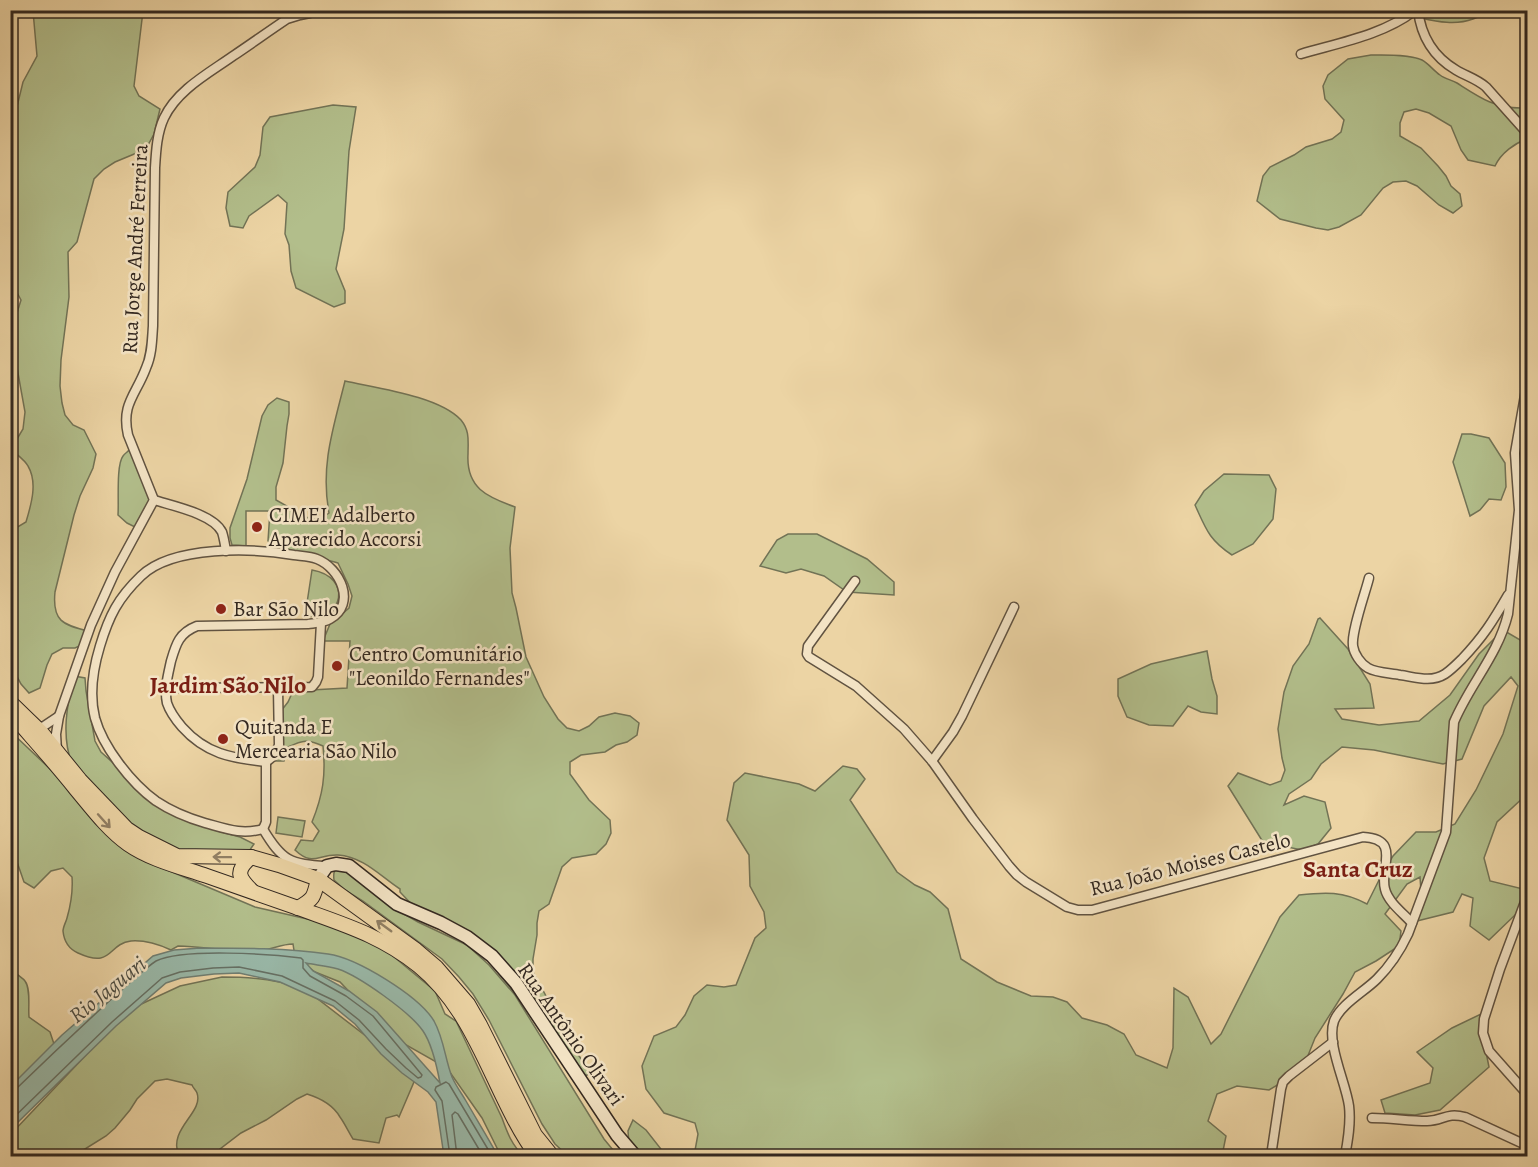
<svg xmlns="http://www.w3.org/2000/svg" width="1538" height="1167" viewBox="0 0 1538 1167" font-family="Alegreya,serif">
<rect width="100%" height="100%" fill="#ecd4a4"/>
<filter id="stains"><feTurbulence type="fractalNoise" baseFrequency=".00333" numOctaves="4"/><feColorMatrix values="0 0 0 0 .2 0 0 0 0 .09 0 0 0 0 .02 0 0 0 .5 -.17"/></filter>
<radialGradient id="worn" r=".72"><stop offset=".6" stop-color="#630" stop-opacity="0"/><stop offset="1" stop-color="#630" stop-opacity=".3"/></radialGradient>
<g fill="#b2be8b" stroke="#727356" stroke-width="1.5">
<path d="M 33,11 L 143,11 L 134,86 L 139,96 L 160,109 L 154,134 L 148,145 L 139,152 L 115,162 L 104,169 L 94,179 L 77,242 L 68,252 L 69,297 L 61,360 L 60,386 L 62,403 L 65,415 L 73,425 L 84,430 L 96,454 L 93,468 L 80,496 L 74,515 L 55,592 C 52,621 63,625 88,631 L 86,643 L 75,648 L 63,648 L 52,654 L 47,665 L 40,688 L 29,693 L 21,684 L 10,663 L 11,528 L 16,528 L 26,522 C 31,505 38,483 28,466 C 25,460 16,454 11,449 L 23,429 L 25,412 L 16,362 L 10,345 L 11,332 L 21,300 L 15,289 L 11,287 L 11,131 L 23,82 L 37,56 Z"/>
<path d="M 1413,11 L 1490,11 C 1485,13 1479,17 1473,19 C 1454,26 1435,21 1416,17 Z"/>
<path d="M 1371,55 C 1385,55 1409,54 1422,60 C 1428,63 1434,71 1440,75 C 1445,79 1452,80 1457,83 C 1479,97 1494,108 1521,108 L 1527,102 L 1527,139 C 1515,143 1501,153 1495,166 L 1468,160 L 1461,150 L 1451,126 L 1429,113 L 1416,109 L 1404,112 L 1400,123 L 1400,136 L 1421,148 L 1438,166 L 1446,176 L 1451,186 L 1460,194 L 1462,206 L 1453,213 L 1439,205 L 1417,186 L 1406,181 L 1393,182 L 1383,188 L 1361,215 L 1339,227 L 1328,230 L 1316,228 L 1280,219 L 1257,201 L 1263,176 L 1270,167 L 1294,155 L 1306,147 L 1332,139 L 1341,132 L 1344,120 L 1325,99 L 1323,86 L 1328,75 L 1348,59 Z"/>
<polygon points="333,105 356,107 349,151 344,229 336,269 345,291 345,303 334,307 296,288 291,271 289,245 285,234 287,203 278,195 249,216 243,228 230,226 226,208 228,192 255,167 260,155 263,127 270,117"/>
<path d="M 345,381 C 376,388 439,396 461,420 C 470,431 468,441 468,454 C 466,488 487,497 515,507 L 510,548 L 512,593 L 516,608 L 526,657 L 544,697 L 558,719 L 567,728 L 579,731 L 589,726 L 599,717 L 615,713 L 630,716 L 639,723 L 637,735 L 627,742 L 616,745 L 605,752 L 581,755 L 570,762 L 570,774 L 589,800 L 610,820 L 611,833 L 606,844 L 596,854 L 572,858 L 562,867 L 549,904 L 539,911 L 537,923 L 537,935 L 533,959 L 533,972 L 577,1053 L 591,1073 L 581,1078 L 523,999 L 512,990 L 481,951 L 416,909 L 400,892 L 400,889 C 380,876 364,857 338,855 C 318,854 313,867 295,850 L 301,840 L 313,841 L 319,831 L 312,822 C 323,795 326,775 323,746 C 308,739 303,740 288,747 L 284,761 L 271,761 L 281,749 L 281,711 L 288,702 L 293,691 L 347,688 L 350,641 L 323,641 L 330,624 L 349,608 L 352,596 L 348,584 L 338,563 C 315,556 287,555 268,541 L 270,511 L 246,511 L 246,546 L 232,545 L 230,538 L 230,528 L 247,479 L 262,416 L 268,405 L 277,398 L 289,402 L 289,414 L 287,426 L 283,463 L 276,487 L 276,500 L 308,518 L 319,520 L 329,513 C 320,465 334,426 345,381 Z"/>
<polygon points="1462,434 1471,434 1489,438 1505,463 1506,487 1501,500 1489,499 1480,510 1470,516 1453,462"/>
<path d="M 130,449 L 149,493 L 149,505 L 137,528 L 127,523 L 118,515 C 119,502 116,465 123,456 C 125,453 128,452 130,449 Z"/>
<path d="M 1224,474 L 1269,475 L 1276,489 L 1273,519 L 1253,544 L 1232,555 C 1209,540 1206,529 1195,505 L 1204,491 Z"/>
<polygon points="788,534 817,534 867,559 894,582 894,595 847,592 824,576 801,569 786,573 760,566 777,540"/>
<path d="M 312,570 C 353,577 344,622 305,616 Z"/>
<path d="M 1320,618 L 1348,649 L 1370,684 L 1374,708 L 1335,709 L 1342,719 L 1379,725 L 1419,721 L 1450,695 L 1479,654 L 1503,630 L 1527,644 L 1527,794 L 1497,822 L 1484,858 L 1490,881 L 1527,890 L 1527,909 L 1515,915 L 1489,940 L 1470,926 L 1473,898 L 1462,894 L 1453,912 L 1417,921 L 1421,892 L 1420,877 L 1407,884 L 1385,914 L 1401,931 L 1399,946 L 1376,961 L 1355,972 L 1343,994 L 1315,1038 L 1307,1058 L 1296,1074 L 1269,1090 L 1237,1086 L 1217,1094 L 1208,1121 L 1226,1136 L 1222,1156 L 694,1156 L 698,1134 L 695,1123 L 664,1113 L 646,1089 L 642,1066 L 654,1036 L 676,1027 L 685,1015 L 694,996 L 707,985 L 724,987 L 736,985 L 755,938 L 766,928 L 764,912 L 750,886 L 749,855 L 727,820 L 734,783 L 745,773 L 799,784 L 815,791 L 843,766 L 857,769 L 865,779 L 850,800 L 897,872 L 915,885 L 930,892 L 948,909 L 961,959 L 997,982 L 1031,996 L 1053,997 L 1067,1002 L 1082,1018 L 1107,1025 L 1124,1034 L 1136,1055 L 1167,1068 L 1173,1048 L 1174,988 L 1188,997 L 1211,1044 L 1221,1034 L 1280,917 L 1299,895 C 1325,892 1343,891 1367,904 L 1384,870 L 1393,856 L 1416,832 L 1436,832 L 1455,824 L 1476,790 L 1503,734 L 1518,686 L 1511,677 L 1484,706 L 1462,759 L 1443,764 L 1374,750 L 1342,747 L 1321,764 L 1311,779 L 1289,794 L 1284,805 L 1304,796 L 1325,802 L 1331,828 L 1318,844 L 1302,850 L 1263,842 L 1228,786 L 1238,773 L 1270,785 L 1281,781 L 1285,770 L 1282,758 L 1278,729 L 1284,692 L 1293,666 L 1309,644 L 1318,619 Z"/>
<polygon points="1207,651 1212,679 1217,696 1217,714 1201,712 1188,706 1173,726 1149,725 1127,717 1118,696 1118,679 1151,664"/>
<path d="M 74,676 L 85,678 L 86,691 L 95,741 L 101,752 L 149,795 L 218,831 L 240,837 L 254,844 L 247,854 L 176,852 L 129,827 L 72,764 C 61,736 67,704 74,676 Z"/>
<path d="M 10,731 L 104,820 L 139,858 L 255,907 L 364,932 L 435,991 L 445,1014 L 456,1021 L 502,1118 C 507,1132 512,1146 524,1156 L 500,1156 L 498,1150 L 482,1118 L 447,1068 L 392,1037 L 340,982 L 315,972 L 295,957 L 293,944 C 280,944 269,951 256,951 C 230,951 204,947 178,946 L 171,950 C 160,945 144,940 131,941 C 107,944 113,969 78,953 C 69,949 64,941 63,931 C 63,927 66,922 67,918 C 71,904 73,891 72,877 L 63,868 L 51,871 L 34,888 L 24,882 L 16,859 L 11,856 Z"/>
<polygon points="278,817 305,821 302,837 276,833"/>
<path d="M 342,866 L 390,906 L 418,922 L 467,945 L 489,965 L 515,995 L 604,1139 L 618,1156 L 568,1156 L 555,1144 L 542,1124 L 489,1020 L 473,994 L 459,977 L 442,959 L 363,901 L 345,890 L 334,880 C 333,872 334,869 342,866 Z"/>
<path d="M 17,974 C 20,977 23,978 25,981 C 31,989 28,1007 29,1017 L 50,1032 L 54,1044 L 10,1090 L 10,977 Z"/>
<path d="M 222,977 C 252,977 283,979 310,993 L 414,1073 L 418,1078 L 414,1082 L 399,1117 L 397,1115 L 386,1118 L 379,1143 L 353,1139 C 348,1131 345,1124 340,1117 C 333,1105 320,1098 307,1094 L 297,1099 L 266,1120 L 241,1133 L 212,1155 L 207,1156 L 179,1156 C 167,1129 204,1113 197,1093 C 196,1090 193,1088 192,1085 L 167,1079 L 155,1081 L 137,1099 L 130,1110 L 115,1128 L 106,1136 L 85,1149 L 71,1156 L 11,1156 L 10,1135 L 124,1015 L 137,1006 L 180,986 Z"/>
<polygon points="1481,1014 1480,1022 1489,1067 1440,1110 1415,1115 1385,1113 1381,1100 1430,1083 1433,1068 1417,1052 1452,1028"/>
<polygon points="633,1120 646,1130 664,1153 670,1156 630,1156 628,1131"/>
</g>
<path fill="#99b8a8" stroke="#707e72" stroke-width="1.5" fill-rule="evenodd" d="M 200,948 C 240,948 288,948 328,954 C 357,958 419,996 434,1021 C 444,1039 445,1059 452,1077 C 456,1086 462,1094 466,1101 C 477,1120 488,1138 498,1156 L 444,1156 L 436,1102 L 428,1092 L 402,1073 L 381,1054 L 355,1024 L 333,1006 L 280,982 L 239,973 L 214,974 L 181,978 L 166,983 L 116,1026 L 11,1129 L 11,1086 L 62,1035 L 153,956 L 174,950 ZM 306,963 C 316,965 327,966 338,969 C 359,976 410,1012 423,1031 C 432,1044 437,1067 440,1083 L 377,1012 L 349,991 L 313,971 Z"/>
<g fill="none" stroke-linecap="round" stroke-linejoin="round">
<g stroke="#667064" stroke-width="1.5">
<path d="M 10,1090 L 17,1088 C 50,1056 83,1025 117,994 C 127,986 146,967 156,961 C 183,948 270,954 301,958 L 303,960 L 303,968 L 310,976 L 346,996 L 373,1016 L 422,1075 L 421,1077 L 418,1078 L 406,1068 L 386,1049 L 359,1020 L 335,1001 L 282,976 L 239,967 L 213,968 L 180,972 L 162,978 L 112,1022 L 10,1121"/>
<polyline points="450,1156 442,1101 435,1090 436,1087 446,1082 449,1084 492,1156"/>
<polyline points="457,1156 452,1115 455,1112 458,1114 483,1156"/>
</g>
<defs>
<g id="street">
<path d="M 1418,10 C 1421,36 1434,57 1456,70 C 1466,76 1477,79 1486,87 L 1528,134"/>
<path d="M 1301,54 C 1338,43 1383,35 1414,11 L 1418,13"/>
<path d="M 154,500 C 173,506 213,514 222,532 C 224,538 225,545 226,551"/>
<path d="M 1369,578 C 1365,594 1351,632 1353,646 C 1354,654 1361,664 1368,668 C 1377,673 1390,673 1400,675 C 1415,677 1431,683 1445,674 C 1451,670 1457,664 1462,659 C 1483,637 1493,621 1508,595"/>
<path d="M 855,581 L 808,646 L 807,654 L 809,657 L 856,686 L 904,729 L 932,761 L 973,819 L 1009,866 L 1017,875 L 1026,882 L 1067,907 L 1078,910 L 1092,910 L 1363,837 C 1402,839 1379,868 1385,889 C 1388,902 1403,913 1412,923"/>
<polyline points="166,688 312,687 316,682 318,677 321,623"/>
<polyline points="37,728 44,726 59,716"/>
<path d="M 57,751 L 56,734 L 59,716 L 91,625 L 115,572 L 154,500 L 128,435 C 121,404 136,395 146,368 C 152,355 152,340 153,326 L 155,168 C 156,151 157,133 164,118 C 177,90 209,73 233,56 C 251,44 269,31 287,19 L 300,15 L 310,13"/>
<polyline points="932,761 953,732 962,716 1014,607"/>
<path d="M 266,762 C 273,757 276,754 279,745 L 278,688"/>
<path d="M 263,829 C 241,835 227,829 205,823 C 188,818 171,811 156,801 C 131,783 103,747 95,718 C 89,694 93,669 100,646 C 109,616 118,598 141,576 C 173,545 253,548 294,555 C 301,556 310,556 317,559 C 340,568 357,604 330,619 C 323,623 315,623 308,624 L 197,626 C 179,633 176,644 171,661 C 168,675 164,689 167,703 C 170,712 176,720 182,727 C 206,754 231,758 266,762"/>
<path d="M 263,829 C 282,861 290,864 327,866"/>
<polyline points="263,829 266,822 266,762"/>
<polyline points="1528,894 1500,969 1484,1019 1483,1033 1489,1051 1528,1095"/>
<path d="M 1372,1118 C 1390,1118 1409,1121 1427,1121 C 1443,1121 1446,1112 1465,1117 L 1528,1146"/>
<polyline points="1271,1156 1281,1089 1283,1082 1289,1076 1333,1042"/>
<path d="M 1345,1156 C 1348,1140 1351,1123 1349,1106 C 1346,1083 1326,1043 1334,1021 C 1341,1004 1364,992 1377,979 C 1390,966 1400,951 1408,934 L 1446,832 L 1454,722 C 1470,684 1498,655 1508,614 L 1519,510 L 1515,453 L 1527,384 L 1526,284 L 1528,259"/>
</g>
<polyline id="secondary" points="318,879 327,866 336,864 349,866 397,904 441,923 467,937 492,956 516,983 617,1135 635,1156"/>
<g id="primary">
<polyline points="10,702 41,732 80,780 127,829 139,837 177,856 251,857 279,865 318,879 416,950 436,967 468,1004 480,1025 535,1135 552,1156"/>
<path d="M 16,719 C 36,742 56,764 75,788 C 91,807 107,829 128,844 C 151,860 181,867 207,876 C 239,887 270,898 301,909 C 345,925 382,936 419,966 C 479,1015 493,1096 537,1156"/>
<path d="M 251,857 C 235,871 238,877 252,891"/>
<path d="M 298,908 C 314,899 314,897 318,879"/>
</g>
</defs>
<use href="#street" stroke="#615341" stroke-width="11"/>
<use href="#secondary" stroke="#332820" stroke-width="15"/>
<use href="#primary" stroke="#332820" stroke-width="16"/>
<use href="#street" stroke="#f3e3c4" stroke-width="8"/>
<use href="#secondary" stroke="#f3e3c4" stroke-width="12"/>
<use href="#primary" stroke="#ecd4a4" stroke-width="14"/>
</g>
<defs><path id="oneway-shaft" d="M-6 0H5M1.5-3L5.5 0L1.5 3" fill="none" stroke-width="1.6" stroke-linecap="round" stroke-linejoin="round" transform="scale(1.5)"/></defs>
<g stroke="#907e62">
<use href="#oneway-shaft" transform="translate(104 821) rotate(48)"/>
<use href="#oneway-shaft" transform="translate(222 857) rotate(-179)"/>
<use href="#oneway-shaft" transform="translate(384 926) rotate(-144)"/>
</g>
<g fill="#8f2418" stroke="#f3e3c4" stroke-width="2">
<circle cx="257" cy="527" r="6"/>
<circle cx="221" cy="609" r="6"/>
<circle cx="337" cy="666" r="6"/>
<circle cx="223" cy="739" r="6"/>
</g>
<g text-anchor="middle" stroke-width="5" stroke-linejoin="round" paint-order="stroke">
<g font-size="21" fill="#332820" stroke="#f3e3c4">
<text transform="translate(135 249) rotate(-87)" y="7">Rua Jorge André Ferreira</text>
<text transform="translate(1190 864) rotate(-14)" y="7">Rua João Moises Castelo</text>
<text transform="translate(571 1034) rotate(55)" y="7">Rua Antônio Olivari</text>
</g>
<g font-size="21" fill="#332820" stroke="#f3e3c4" text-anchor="start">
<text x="269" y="522">CIMEI Adalberto<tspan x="269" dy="24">Aparecido Accorsi</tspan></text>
<text x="233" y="616">Bar São Nilo</text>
<text x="349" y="661">Centro Comunitário<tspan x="349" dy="24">"Leonildo Fernandes"</tspan></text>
<text x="235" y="734">Quitanda E<tspan x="235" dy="24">Mercearia São Nilo</tspan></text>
</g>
<g font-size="22" font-style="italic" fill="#4c4c42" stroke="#f3e3c4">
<text transform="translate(107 989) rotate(-39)" y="8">Rio Jaguari</text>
</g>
<g font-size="24" font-weight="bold" fill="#7a1f14" stroke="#f3e3c4">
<text x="228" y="693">Jardim São Nilo</text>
<text x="1358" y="877">Santa Cruz</text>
</g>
</g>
<rect width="1538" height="1167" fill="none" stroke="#ecd4a4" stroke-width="36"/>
<rect x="12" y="12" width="1514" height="1143" fill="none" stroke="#332820" stroke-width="3"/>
<rect x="18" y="18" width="1502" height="1131" fill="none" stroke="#332820" stroke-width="1.5"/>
<rect width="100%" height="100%" filter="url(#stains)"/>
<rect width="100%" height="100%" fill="url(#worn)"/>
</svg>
